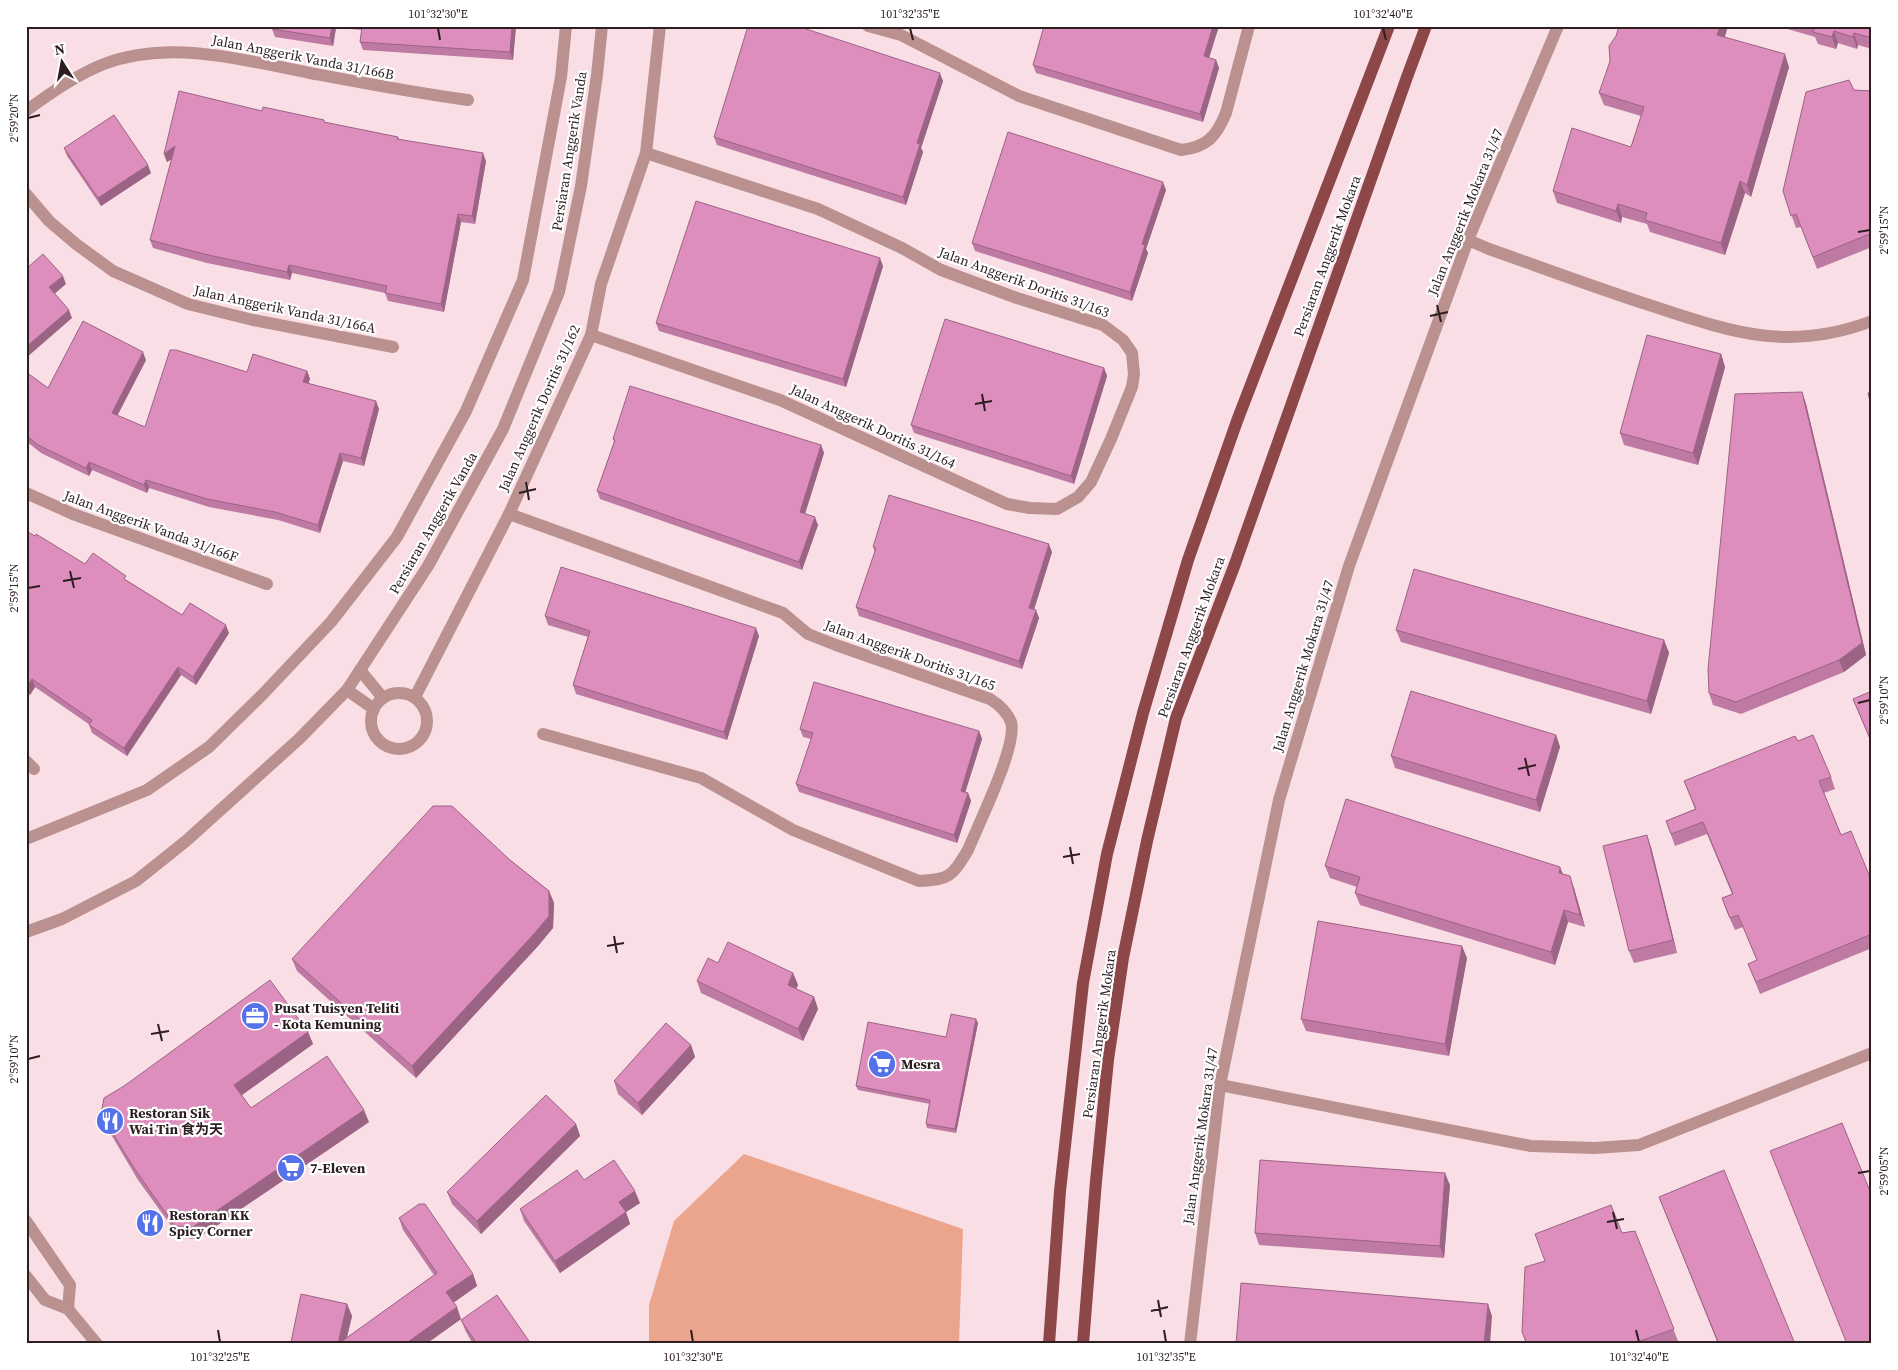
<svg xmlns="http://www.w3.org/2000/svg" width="1898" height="1370" viewBox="0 0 1898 1370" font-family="'Source Serif 4','Noto Sans SC',serif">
<rect width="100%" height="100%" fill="#f9dfe5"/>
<polygon fill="#eca58d" points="744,1154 963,1229 959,1344 649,1344 649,1305 674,1221"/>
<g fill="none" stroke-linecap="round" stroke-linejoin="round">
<g stroke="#ba918f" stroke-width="12">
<path d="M 868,26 L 901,35 L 1019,96 L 1181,150 C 1207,147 1216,137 1226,113 L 1249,26"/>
<path d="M 26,111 C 50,93 76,75 104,64 C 171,39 243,60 310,73 C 363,83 415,93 468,100"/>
<polyline points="26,194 49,221 76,244 113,271 188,304 253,320 393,347"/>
<path d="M 1468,240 L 1489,249 C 1540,267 1591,286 1643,303 C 1726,330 1785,354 1872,321"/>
<polyline points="591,335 780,400 1007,504 1030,508 1057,509 1078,497 1091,482 1111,439 1132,387 1134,374 1132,353 1123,340 1103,325 1017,298 941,270 902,248 818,209 646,153"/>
<polyline points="26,493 73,514 267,584"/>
<path d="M 509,514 L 783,613 L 808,634 L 836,645 L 990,699 C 998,704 1007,712 1011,722 C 1018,745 978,825 968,850 C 952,876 950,880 919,881 L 793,830 L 701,778 L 543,734"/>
<polyline points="360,670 383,698"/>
<polyline points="347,690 374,709"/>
<circle cx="399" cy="721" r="28"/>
<polyline points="415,697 509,514 591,335 601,284 646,153 660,26"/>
<polyline points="26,761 34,769"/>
<polyline points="1220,1085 1531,1146 1595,1148 1639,1145 1872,1053"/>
<polyline points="1190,1344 1220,1085 1279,800 1349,566 1468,240 1558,26"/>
</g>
<g stroke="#ba918f" stroke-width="12">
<polyline points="26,839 147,790 209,747 263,694 331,622 397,537 466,411 523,280 561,77 566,26"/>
<polyline points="26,932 62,919 136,881 186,841 299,739 347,690 428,566 503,429 559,292 581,186 597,75 602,26"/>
<polyline points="26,1221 70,1285 68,1309"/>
<polyline points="26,1276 45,1300 68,1309 97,1344"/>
</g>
<g stroke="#8e4748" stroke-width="12">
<polyline points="1049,1344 1060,1191 1083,983 1107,854 1143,713 1188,560 1237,421 1389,26"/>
<polyline points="1083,1344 1096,1181 1108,1060 1123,958 1147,841 1176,718 1235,564 1407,77 1426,26"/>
</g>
</g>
<g fill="#bf7aa3">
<polygon points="235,26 248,26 247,29"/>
<polygon points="273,26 516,26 513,60 363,50 360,42 362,30 336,28 333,46 275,37 272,29"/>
<polygon points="1044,26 1219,26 1209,58 1216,60 1219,68 1203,122 1036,73 1033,65"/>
<polygon points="1777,26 1872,26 1872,49 1858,45 1857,49 1838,43 1836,49 1818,44 1815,37"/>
<polygon points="1698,29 1725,37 1789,67 1751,197 1745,193 1725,255 1650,232 1647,224 1622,217 1621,223 1557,203 1553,191 1631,147 1641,116 1604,105 1599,93"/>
<polygon points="943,81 921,148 923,152 906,205 717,145 714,137"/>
<polygon points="1854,90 1872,91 1872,247 1817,269 1801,227 1796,228 1783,191"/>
<polygon points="262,111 398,137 399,139 486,161 475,224 461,222 444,312 388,301 385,293 292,273 290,280 207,263 153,248 150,240 172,159 167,162 164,154"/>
<polygon points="64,148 151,173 101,206 67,156"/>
<polygon points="1166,190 1146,249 1148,253 1132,301 975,251 972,243"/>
<polygon points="883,266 846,387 659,331 656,323"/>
<polygon points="1721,354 1725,367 1698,465 1624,445 1620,433"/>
<polygon points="146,360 117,416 145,427 247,372 307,371 310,379 308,383 379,409 364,466 343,461 320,533 278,520 209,507 149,488 147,493 92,470 89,476 41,453 26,441 26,372 48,388"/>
<polygon points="1104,368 1107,376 1074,484 914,433 911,425"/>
<polygon points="1802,392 1806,404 1866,655 1844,672 1741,714 1713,705 1709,693"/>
<polygon points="613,439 821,445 824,453 805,514 818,525 802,570 600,499 597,491 614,442"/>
<polygon points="26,531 85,564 128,581 182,615 229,633 196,685 181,675 127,756 92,733 89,725 90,725 35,687 30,695 26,692"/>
<polygon points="873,547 1052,552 1034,609 1039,618 1022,669 859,616 856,607 875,552"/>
<polygon points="545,616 759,636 727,740 576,694 573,685 588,637 548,625"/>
<polygon points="1396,630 1664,640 1669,653 1651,714 1401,642"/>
<polygon points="1872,691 1872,745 1853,699"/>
<polygon points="800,729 979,731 982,739 965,793 968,793 971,801 957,843 799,792 796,784 811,739 803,737"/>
<polygon points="1556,735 1560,747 1540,812 1395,768 1391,756"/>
<polygon points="1798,741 1831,777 1835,789 1824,793 1841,835 1872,882 1872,948 1760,994 1748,964 1757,961 1743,927 1735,930 1726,910 1722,898 1732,894 1707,834 1675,846 1666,821 1695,809 1684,781"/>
<polygon points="1651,847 1677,953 1634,963 1629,951"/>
<polygon points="510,860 549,891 554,903 553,928 538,946 416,1078 297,971 292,959"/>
<polygon points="1325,866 1563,874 1574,888 1585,927 1568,922 1555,965 1360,905 1355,893 1357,887 1330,878"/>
<polygon points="1467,958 1449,1056 1306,1031 1301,1019"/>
<polygon points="718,963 793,973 798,985 796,989 814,997 818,1009 803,1041 701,993 697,981"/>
<polygon points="978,1023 956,1133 927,1128 926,1124 930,1104 858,1090 856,1086 946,1037"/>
<polygon points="308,1032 313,1044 242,1095 251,1108 369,1122 197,1239 180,1238 138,1180 106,1126 101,1114"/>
<polygon points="691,1045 695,1057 642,1115 618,1094 614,1081"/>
<polygon points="576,1124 580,1136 481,1234 452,1204 447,1192"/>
<polygon points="584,1180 640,1203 626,1212 630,1224 560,1273 524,1221 520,1209"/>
<polygon points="1450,1185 1444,1258 1259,1245 1255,1233"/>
<polygon points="1659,1197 1795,1344 1718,1344"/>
<polygon points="399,1218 473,1274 477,1286 453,1303 461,1319 426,1344 291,1344 291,1342 347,1304 352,1316 347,1338 434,1275 403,1230"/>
<polygon points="1635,1231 1678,1341 1671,1344 1526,1344 1522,1332 1545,1261 1622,1233"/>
<polygon points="461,1320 531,1344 473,1344 466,1332"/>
</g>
<g fill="#9b6384">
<polygon points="332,26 336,26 336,28 333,46 330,38"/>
<polygon points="512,26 516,26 513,60 510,52"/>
<polygon points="1213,26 1219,26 1207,64 1204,56"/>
<polygon points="1720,26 1728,26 1722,47 1717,35"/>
<polygon points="1834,31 1838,43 1836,49 1832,37"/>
<polygon points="1854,33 1858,45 1857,49 1853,37"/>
<polygon points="1785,54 1789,67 1751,197 1747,185"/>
<polygon points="1216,60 1219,68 1203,122 1200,114"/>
<polygon points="940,73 943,81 921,148 923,152 906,205 903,197 917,143"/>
<polygon points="175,146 178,155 167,162 164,154"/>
<polygon points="483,153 486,161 475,224 472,216"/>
<polygon points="148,165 151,173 101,206 98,198"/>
<polygon points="1740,181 1745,193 1725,255 1721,243"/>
<polygon points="1163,182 1166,190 1146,249 1148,253 1132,301 1130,292 1142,244"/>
<polygon points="1618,204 1622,217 1621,223 1616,211"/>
<polygon points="458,214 461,222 444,312 441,304"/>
<polygon points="880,258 883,266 846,387 843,379"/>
<polygon points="289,265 292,273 290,280 287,272"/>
<polygon points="63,276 66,284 52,296 49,287"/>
<polygon points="69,310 72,318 26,358 26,347"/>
<polygon points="143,352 146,360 114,422 112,413"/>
<polygon points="1721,354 1725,367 1698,465 1693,453"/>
<polygon points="1104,368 1107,376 1074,484 1071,476"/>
<polygon points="307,371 310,379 306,390 303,382"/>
<polygon points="1802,392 1806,404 1866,655 1844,672 1839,660"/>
<polygon points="376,401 379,409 364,466 361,458"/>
<polygon points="821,445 824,453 803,520 800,512"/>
<polygon points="340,453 343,461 320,533 318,525"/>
<polygon points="89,462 92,470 89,476 86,468"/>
<polygon points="146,480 149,488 147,493 144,485"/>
<polygon points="815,517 818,525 802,570 799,562"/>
<polygon points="1049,544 1052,552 1032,616 1029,608"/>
<polygon points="1036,610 1039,618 1022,669 1019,661"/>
<polygon points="226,625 229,633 196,685 193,677"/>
<polygon points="756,628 759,636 727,740 724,732"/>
<polygon points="1664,640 1669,653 1651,714 1647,701"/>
<polygon points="178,667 181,675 127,756 124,748"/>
<polygon points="32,679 35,687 30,695 27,687"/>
<polygon points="979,731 982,739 963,799 961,791"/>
<polygon points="1556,735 1560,747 1540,812 1536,800"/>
<polygon points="968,793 971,801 957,843 954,835"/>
<polygon points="1647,835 1651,847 1677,953 1673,940"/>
<polygon points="1560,867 1565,879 1559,873"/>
<polygon points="1570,876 1574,888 1585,927 1580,915"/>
<polygon points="549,891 554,903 553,928 538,946 416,1078 412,1066"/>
<polygon points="1564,910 1568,922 1555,965 1551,952"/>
<polygon points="1462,946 1467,958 1449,1056 1445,1044"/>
<polygon points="793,973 798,985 792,997 788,985"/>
<polygon points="814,997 818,1009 803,1041 798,1029"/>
<polygon points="976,1019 978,1023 956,1133 955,1129"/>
<polygon points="308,1032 313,1044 239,1097 234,1085"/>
<polygon points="691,1045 695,1057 642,1115 638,1103"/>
<polygon points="364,1110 369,1122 197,1239 193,1227"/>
<polygon points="576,1124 580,1136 481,1234 477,1221"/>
<polygon points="1445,1173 1450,1185 1444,1258 1440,1246"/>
<polygon points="635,1191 640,1203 626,1212 630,1224 560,1273 555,1261 619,1202"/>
<polygon points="473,1274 477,1286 450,1305 446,1292"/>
<polygon points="347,1304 352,1316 345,1344 338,1344"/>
<polygon points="1488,1304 1492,1316 1490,1344 1484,1344"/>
<polygon points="457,1307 461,1319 426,1344 405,1344"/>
</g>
<g fill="#de8ebd" stroke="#9b6384">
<polygon points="273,26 332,26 330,38 272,29"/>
<polygon points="362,26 512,26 510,52 360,42"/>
<polygon points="748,26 797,26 940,73 917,143 920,144 903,197 714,137"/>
<polygon points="1044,26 1213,26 1204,56 1216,60 1200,114 1033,65"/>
<polygon points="1619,26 1688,26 1698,29 1699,26 1720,26 1717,35 1785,54 1747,185 1740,181 1721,243 1645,220 1647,213 1618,204 1616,211 1553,191 1572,128 1631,147 1644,107 1599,93 1610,61 1609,46 1616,36"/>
<polygon points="1815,26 1872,26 1872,38 1854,33 1853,37 1834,31 1832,37 1813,32"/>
<polygon points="1849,80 1854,90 1871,91 1872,91 1872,233 1813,257 1796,214 1791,216 1783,191 1806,92"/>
<polygon points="179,91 262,111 263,107 324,120 324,122 398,137 397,139 483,153 472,216 458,214 441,304 385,293 387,286 289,265 287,272 204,254 150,240 175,146 164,154"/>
<polygon points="114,115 148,165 98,198 64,148"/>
<polygon points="1008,132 1163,182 1142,244 1145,245 1130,292 972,243"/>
<polygon points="696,201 880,258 843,379 656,323"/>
<polygon points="43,254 63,276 49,287 69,310 26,347 26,269"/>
<polygon points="945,319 1104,368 1071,476 911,425"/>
<polygon points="83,321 143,352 112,413 145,427 170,350 176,350 247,372 253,354 307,371 303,382 376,401 361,458 340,453 318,525 275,512 207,499 146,480 144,485 89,462 86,468 38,445 26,435 26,372 48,388"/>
<polygon points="1647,335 1721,354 1693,453 1620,433"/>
<polygon points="630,386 821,445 800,512 815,517 799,562 597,491 615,440 613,439"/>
<polygon points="1802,392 1862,643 1839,660 1736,702 1709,693 1708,669 1735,394"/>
<polygon points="1872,392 1872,410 1868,393"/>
<polygon points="889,495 1049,544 1029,608 1036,610 1019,661 856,607 876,548 873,547"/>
<polygon points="26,531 35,536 36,534 85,564 93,553 126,576 124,579 182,615 190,603 226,625 193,677 178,667 124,748 89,725 92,720 32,679 27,687 26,686"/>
<polygon points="561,567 756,628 724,732 573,685 590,631 545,616"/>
<polygon points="1414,569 1664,640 1647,701 1396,630"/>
<polygon points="814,682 979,731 961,791 968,793 954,835 796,784 813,733 800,729"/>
<polygon points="1411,691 1556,735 1536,800 1391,756"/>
<polygon points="1872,691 1872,743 1853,699"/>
<polygon points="1813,735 1831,777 1819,781 1841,835 1851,831 1872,882 1872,934 1756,982 1748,964 1757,960 1738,915 1730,918 1722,898 1733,894 1703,822 1671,834 1666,821 1696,809 1684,781 1795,736 1798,741"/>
<polygon points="1346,799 1560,867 1559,873 1570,876 1580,915 1564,910 1551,952 1355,893 1360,877 1325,866"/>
<polygon points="433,806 452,806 510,860 549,891 549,916 534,934 412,1066 292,959"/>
<polygon points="1647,835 1673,940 1629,951 1603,846"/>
<polygon points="1318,921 1462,946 1445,1044 1301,1019"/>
<polygon points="728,942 793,973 788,985 814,997 798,1029 697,981 708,958 718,963"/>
<polygon points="270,980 308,1032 234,1085 251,1108 327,1056 364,1110 193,1227 175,1226 134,1168 101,1114 104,1098 124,1086"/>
<polygon points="951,1014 976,1019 955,1129 926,1124 930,1100 856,1086 868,1022 946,1037"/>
<polygon points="666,1023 691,1045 638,1103 614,1081"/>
<polygon points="546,1095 576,1124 477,1221 447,1192"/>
<polygon points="1842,1123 1872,1196 1872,1344 1847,1344 1770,1151"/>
<polygon points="614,1160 635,1191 619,1202 626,1212 555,1261 520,1209 577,1170 584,1180"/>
<polygon points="1260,1160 1445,1173 1440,1246 1255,1233"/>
<polygon points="1724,1170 1795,1344 1719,1344 1659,1197"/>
<polygon points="419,1204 425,1204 473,1274 446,1292 457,1307 405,1344 338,1344 437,1273 399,1218"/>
<polygon points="1611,1205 1622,1233 1635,1231 1674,1329 1632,1344 1527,1344 1522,1332 1525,1267 1545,1261 1535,1234"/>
<polygon points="1241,1283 1488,1304 1484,1344 1236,1344"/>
<polygon points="301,1294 347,1304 338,1344 301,1344 291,1342"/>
<polygon points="497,1295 531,1344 477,1344 461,1320"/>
</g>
<path fill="none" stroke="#2d1e22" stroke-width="2" d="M 438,28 L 440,40M 910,28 L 913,40M 1383,28 L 1386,40M 28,118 L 40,115M 1858,232 L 1870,230M 1437,305 L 1441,322M 1430,316 L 1448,312M 982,394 L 985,411M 975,404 L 992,401M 526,482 L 529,500M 519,493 L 536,489M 70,571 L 74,588M 63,581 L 81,578M 28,588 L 40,586M 1858,703 L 1870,700M 1525,758 L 1529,776M 1518,769 L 1536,765M 1070,847 L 1073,864M 1063,857 L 1080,854M 614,936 L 617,953M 607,946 L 624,943M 158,1024 L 162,1041M 151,1034 L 169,1031M 28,1059 L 40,1056M 1858,1173 L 1870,1171M 1613,1212 L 1617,1229M 1607,1222 L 1624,1219M 1158,1300 L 1161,1317M 1151,1311 L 1168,1307M 218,1330 L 220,1342M 691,1330 L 693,1342M 1164,1330 L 1166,1342M 1636,1330 L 1639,1342"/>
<defs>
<symbol id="office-disc" viewBox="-11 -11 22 22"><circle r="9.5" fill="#5672e8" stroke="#fff"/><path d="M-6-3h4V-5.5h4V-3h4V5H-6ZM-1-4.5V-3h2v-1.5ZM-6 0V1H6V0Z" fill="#fff"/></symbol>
<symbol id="supermarket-disc" viewBox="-11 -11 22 22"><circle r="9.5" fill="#5672e8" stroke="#fff"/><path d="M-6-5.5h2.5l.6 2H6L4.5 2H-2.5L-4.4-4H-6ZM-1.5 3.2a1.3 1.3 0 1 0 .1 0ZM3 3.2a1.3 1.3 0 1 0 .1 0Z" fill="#fff"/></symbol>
<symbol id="restaurant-disc" viewBox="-11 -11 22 22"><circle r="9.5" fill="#5672e8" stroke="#fff"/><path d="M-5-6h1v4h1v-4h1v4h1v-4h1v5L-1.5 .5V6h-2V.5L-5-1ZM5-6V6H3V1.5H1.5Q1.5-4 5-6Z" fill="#fff"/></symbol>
</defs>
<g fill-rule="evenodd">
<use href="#office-disc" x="239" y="1000" width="32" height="32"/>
<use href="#supermarket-disc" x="866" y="1048" width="32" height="32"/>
<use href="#restaurant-disc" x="94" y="1105" width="32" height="32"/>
<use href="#supermarket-disc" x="275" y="1152" width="32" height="32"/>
<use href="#restaurant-disc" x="134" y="1207" width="32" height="32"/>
</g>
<g text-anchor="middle" stroke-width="4.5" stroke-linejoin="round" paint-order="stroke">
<g font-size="14" fill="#2d1e22" stroke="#fff">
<text transform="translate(303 57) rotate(11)" y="5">Jalan Anggerik Vanda 31/166B</text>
<text transform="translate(569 151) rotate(-81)" y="5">Persiaran Anggerik Vanda</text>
<text transform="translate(1465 212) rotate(-68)" y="5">Jalan Anggerik Mokara 31/47</text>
<text transform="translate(1327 256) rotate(-70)" y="5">Persiaran Anggerik Mokara</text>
<text transform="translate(1024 282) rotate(20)" y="5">Jalan Anggerik Doritis 31/163</text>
<text transform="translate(285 309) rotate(12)" y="5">Jalan Anggerik Vanda 31/166A</text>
<text transform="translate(539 408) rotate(-66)" y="5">Jalan Anggerik Doritis 31/162</text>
<text transform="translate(873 426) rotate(25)" y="5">Jalan Anggerik Doritis 31/164</text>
<text transform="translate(433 523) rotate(-60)" y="5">Persiaran Anggerik Vanda</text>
<text transform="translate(151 526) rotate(20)" y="5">Jalan Anggerik Vanda 31/166F</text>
<text transform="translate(1191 637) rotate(-70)" y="5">Persiaran Anggerik Mokara</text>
<text transform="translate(910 655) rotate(20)" y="5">Jalan Anggerik Doritis 31/165</text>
<text transform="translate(1303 666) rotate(-73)" y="5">Jalan Anggerik Mokara 31/47</text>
<text transform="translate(1099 1034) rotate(-82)" y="5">Persiaran Anggerik Mokara</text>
<text transform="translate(1200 1136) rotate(-82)" y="5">Jalan Anggerik Mokara 31/47</text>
</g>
<g font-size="14" font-weight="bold" fill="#2d1e22" stroke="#fff" text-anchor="start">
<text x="274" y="1013">Pusat Tuisyen Teliti<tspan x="274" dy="16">- Kota Kemuning</tspan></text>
<text x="901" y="1069">Mesra</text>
<text x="129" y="1118">Restoran Sik<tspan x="129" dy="16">Wai Tin 食为天</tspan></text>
<text x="310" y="1173">7-Eleven</text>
<text x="169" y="1220">Restoran KK<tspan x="169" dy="16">Spicy Corner</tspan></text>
</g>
</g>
<rect width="1898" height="1370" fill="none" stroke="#ffffff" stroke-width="55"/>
<g transform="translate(62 62) rotate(349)" stroke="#ffffff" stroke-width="4" paint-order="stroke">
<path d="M0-4L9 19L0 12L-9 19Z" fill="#2d1e22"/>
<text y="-8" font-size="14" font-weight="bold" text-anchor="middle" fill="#2d1e22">N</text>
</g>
<rect x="28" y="28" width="1842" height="1314" fill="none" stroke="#2d1e22" stroke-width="2"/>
<g font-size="12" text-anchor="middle" fill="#2d1e22">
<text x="438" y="18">101°32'30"E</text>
<text x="910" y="18">101°32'35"E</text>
<text x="1383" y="18">101°32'40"E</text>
<text transform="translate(14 118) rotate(-90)" y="4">2°59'20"N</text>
<text transform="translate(1884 230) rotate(-90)" y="4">2°59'15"N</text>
<text transform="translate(14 588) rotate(-90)" y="4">2°59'15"N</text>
<text transform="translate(1884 700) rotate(-90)" y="4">2°59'10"N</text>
<text transform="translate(14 1059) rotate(-90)" y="4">2°59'10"N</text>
<text transform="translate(1884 1171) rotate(-90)" y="4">2°59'05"N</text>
<text x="220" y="1361">101°32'25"E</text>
<text x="693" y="1361">101°32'30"E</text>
<text x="1166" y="1361">101°32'35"E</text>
<text x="1639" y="1361">101°32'40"E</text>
</g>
</svg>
